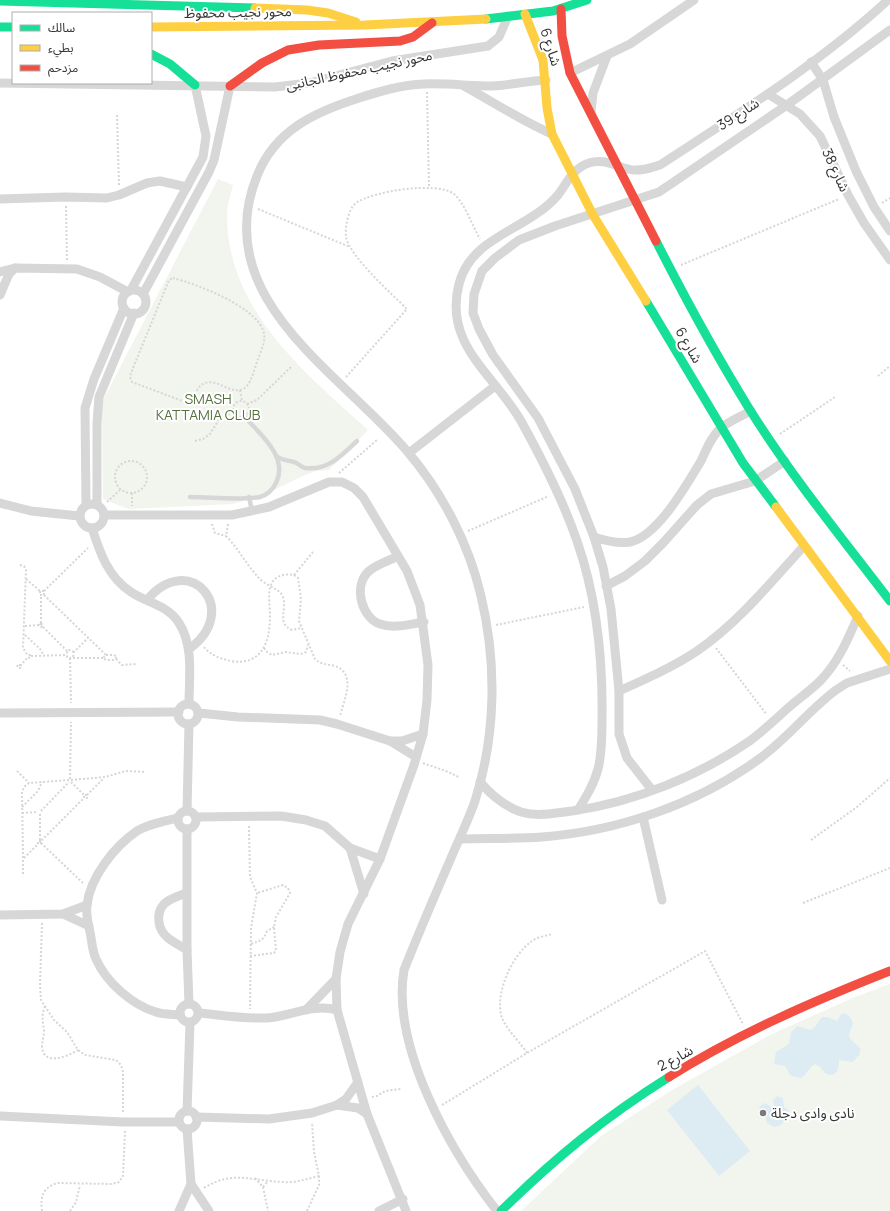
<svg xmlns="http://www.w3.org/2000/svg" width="890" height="1211" viewBox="0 0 890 1211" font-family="Manrope,'Noto Sans Arabic',sans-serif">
<rect width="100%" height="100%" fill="#fff"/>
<g fill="#f1f5ed">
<path d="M 218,179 L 233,185 C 231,194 227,205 227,215 C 227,310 304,372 368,430 L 329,470 L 316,471 L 305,475 L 267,493 L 233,504 L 128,509 L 103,499 L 102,402 Z"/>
<polygon points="890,984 890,1211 521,1211 601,1136 672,1090 772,1034 855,997"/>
</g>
<g fill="#ddebf3">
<path d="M 842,1013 C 848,1014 851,1017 853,1023 L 849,1035 L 850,1039 L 860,1048 L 860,1054 L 853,1062 L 839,1060 C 839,1070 837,1077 826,1074 L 820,1067 L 815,1064 C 808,1068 808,1074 801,1078 L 791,1076 L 785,1066 L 774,1064 L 776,1052 L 789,1044 L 791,1033 L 797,1026 L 810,1030 L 814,1028 L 822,1017 L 827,1017 L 837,1021 Z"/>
<polygon points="698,1085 750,1151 719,1176 667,1110"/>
<polygon points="777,1096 783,1098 784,1107 789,1111 789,1118 779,1126 774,1127 767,1123 765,1115 759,1112 760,1106 765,1103 771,1107 774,1105 773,1100"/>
</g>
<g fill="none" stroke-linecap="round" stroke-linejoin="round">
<g stroke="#d6d6d6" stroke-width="2" stroke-dasharray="2 2" stroke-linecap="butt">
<polyline points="427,92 429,187"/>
<polyline points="117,115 119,185"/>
<polyline points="882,203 890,198"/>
<polyline points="66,206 67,260"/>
<polyline points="258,209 350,247"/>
<polyline points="681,265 839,199"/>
<path d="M 173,278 C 197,284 254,306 263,330 C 267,340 261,350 258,359 C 255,367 252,381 246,387 C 233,398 219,378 205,383 C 196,386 195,398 188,403 L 132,382 L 130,377 L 131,373 L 169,280 Z"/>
<polyline points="878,376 890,366"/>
<path d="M 346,377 L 407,309 C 392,294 350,257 346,237 C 345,227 348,209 356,203 C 373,191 437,181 454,194 C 464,202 473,227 480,239"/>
<polyline points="240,390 242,401"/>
<circle cx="241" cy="409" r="8"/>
<polyline points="247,404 257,400 291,367"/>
<polyline points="780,434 835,397"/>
<polyline points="195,441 203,439 210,434 220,418 234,412"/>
<circle cx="131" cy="477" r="16"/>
<polyline points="339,473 377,440"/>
<polyline points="132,493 132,506"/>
<polyline points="107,502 121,489"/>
<polyline points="212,524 215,533 226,536"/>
<path d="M 228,524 L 226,536 C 238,548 246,564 258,577 C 264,585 278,588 282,595 C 289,608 275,623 292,630 L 301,628"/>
<polyline points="468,531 549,496"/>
<polyline points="20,565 24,566 26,570 23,648 28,656"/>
<polyline points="294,575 313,552"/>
<polyline points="26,579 40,591"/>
<polyline points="44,591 40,591 40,595 44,595 44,591 88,548"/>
<polyline points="44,595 106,655"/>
<polyline points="41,623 41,596"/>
<polygon points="41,623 43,626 41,627 40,625"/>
<polyline points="496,625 584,607"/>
<polyline points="25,626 40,625"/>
<polyline points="43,627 67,651"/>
<polyline points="25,635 40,649 44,656"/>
<path d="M 204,647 C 210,655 221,659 231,661 C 262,666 270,642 270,616 C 270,607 268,596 270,588 C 272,576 285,573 294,575 L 298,578 L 301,599 L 299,621 L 315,659 C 321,665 328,664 335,666 C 357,674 344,700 340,716"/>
<polyline points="264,648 267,652 272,655 286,652 301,654 306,652 308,645"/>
<polyline points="716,648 767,715"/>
<polyline points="74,652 69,650 67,651 67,657 70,658 73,657 74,652 88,638"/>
<polygon points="29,655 30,655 30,658 28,657"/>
<polygon points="106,655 114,655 117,657 114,660 106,660 103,658"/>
<polyline points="31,656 66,655"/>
<polyline points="70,658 71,703"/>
<polyline points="73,658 103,658"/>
<polyline points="116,659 122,665 136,664"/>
<polyline points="21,665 17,665 18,668 21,668 21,665 28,657"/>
<polyline points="843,665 850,671"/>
<path d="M 423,763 C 436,768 449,771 460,778"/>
<polyline points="17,771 29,783"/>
<polyline points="70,779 71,722"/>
<polyline points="71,780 105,777 126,771 146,772"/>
<polyline points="71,782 84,795"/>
<polyline points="87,795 84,795 84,798 87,798 87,795 104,778"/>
<polyline points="22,807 38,791 42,782"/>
<polyline points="41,811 69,782"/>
<polyline points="22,813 38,812"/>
<polyline points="40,814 40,840"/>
<polyline points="249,826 250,877 257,893 251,928 250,1009"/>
<polyline points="811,840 857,807 890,778"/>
<polyline points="41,841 38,841 38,844 41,843 41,841 84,798"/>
<polyline points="41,843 84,884"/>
<polyline points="23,858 22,792 24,787 29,783 69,780"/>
<polyline points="24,858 38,844"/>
<polyline points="23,860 23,875"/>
<polyline points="803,903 890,868"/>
<polyline points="42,923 40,985 41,1000 54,1020 67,1032 78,1050 85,1055 116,1060 121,1065 123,1072 123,1113"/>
<path d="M 251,944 C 260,941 264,940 267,931 L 274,927"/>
<polyline points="250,956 274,953 276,950 274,927 276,917 290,893 288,888 283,885 257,893"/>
<path d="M 45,1006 C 41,1016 43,1021 44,1031 C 44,1036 42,1041 42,1047 C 44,1067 68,1056 78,1050"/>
<path d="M 527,1053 C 520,1042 507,1030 502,1018 C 494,994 512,955 532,941 C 537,937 546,936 552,934"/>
<polyline points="372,1097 377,1096 385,1091 401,1089"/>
<polyline points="442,1105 527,1053 705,951 743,1024"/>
<polyline points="255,1178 263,1187 268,1211"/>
<polyline points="263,1187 268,1181"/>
<path d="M 204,1188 C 232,1170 252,1181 283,1182 C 295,1183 307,1179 319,1176"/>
<path d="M 42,1211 C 40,1196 43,1188 57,1183 L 112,1184 L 119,1182 L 123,1176 L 125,1131"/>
<polyline points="70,1211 76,1202 80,1185"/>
<polyline points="307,1211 319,1185 319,1176 314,1152 312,1122"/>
</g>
<g stroke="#d7d7d7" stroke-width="4.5">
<path d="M 276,456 C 283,461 287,460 294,462 C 298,463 301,467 305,468 C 328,471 342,455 357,441"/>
<path d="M 190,497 C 212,497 238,501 260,497 C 267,495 273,489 276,483 C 289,457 260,434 244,416"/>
<polyline points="249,497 252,511"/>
</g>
<g stroke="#d7d7d7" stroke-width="9">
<polyline points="811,62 823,80 834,117 856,171 874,207 890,231"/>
<polyline points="570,73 630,44 694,0"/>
<polyline points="0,83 275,87 309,83 392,61 488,46 499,37 508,16"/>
<path d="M 464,86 C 493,102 522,121 552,134"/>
<polyline points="768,94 800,114 820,136 848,195 864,223 890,260"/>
<polyline points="591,112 593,93 607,56"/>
<polyline points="0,199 65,197 107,198 119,195 147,183 160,181 187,187"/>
<polyline points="0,272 15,268"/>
<polyline points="131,290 203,157 206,136 195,85"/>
<circle cx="134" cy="302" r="12"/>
<polyline points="143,294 209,172 214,160 230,86"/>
<polyline points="0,295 9,274 15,268 77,269 100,277 128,292"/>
<polyline points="409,453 495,386"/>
<polyline points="0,503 31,511 79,516"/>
<circle cx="92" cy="516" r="12"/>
<polyline points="86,505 85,408 94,379 124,308"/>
<polyline points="97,505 97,423 99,397 134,313"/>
<polyline points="104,515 232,515 269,507 329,482 342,482 354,488 363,497 407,571 420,605 428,665 427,700 423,734 414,765 380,859 348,924 340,952 336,979 337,1010 367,1114 406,1211"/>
<path d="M 92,528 C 100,553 108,577 131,592 C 147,603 168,605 179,623 C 194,646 189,678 189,704"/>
<path d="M 594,537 C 606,541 618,544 630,542 C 658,536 687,484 701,461 C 706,450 712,435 722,427 C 730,421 741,416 751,411"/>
<path d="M 398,556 C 389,561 375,565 368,572 C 353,587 362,618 380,624 C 394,629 410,624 424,622"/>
<polyline points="606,586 625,576 645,561 663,543 697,505 711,494 755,481 785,461"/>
<path d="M 147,600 C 189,549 243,610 189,649"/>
<path d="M 619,691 C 646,679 673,667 697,651 C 739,622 771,582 804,546"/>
<circle cx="188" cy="714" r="10"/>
<polyline points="0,713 179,712"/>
<polyline points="199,713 238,717 320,720 337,724 390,741 416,757"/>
<polyline points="390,741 402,741 423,734"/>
<path d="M 480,782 C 492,796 504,806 521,812 C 538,817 555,813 572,811 C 635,802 699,776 751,740 C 764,730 776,719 788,708 C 798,699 810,691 820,681 C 838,663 848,639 858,616"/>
<polyline points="652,790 627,758 619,734 619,691 611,609 603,567 594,537 575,489 538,418 493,355 479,329 473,313 474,294 482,271 495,258 519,240 555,226 659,192 787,105 890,30"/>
<path d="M 578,810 C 586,797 594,784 598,769 C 602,754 602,736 602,720 C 603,660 597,598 577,541 C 563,500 542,459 521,421 C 495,375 443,345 459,284 C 469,245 506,235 536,214 C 544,209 551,203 558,195 C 567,183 573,168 589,163 C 603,158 615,166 628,169 C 639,172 650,168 660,165 C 738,114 820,63 888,0"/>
<circle cx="187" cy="820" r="9"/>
<polyline points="187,811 189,724"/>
<polyline points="196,817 281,816 306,820 325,826 350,848 380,859"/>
<polyline points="643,817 662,900"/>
<path d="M 178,818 C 164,821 149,824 137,831 C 115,846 90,877 87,905 C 86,913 88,924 90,932 C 92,941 92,951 96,959 C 106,982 132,1005 156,1012 C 164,1015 173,1014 180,1015"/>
<polyline points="187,829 187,950 189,1004"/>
<path d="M 460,839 C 487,838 515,839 542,837 C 619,831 697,804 759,759 C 787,739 808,711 836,690 L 847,683 L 890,669"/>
<polyline points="350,848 364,894"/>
<path d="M 186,893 C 179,896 170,898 164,904 C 155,914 158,930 168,938 C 173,942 181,946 187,950"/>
<polyline points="63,914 89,926"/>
<polyline points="0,915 63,914 87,905"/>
<circle cx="189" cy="1013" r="9"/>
<polyline points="308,1008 336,979"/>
<path d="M 199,1013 C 221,1015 245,1019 267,1018 C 291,1016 313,1003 337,1010"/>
<polyline points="337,1105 346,1099 358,1082"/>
<circle cx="188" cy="1120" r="9"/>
<polyline points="187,1111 190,1023"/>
<polyline points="0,1116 123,1122 179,1122"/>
<polyline points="196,1117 269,1119 312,1113 337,1105 358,1108 367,1114"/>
<polyline points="191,1184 209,1211"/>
<polyline points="179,1211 191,1184 187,1129"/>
<polyline points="379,1211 403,1199"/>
<path d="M 497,1211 C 451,1152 391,1047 404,970 C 419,932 435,895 451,858 C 459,839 468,821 475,801 C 496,735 497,663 481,596 C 469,544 442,492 407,451 C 340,372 208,298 257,176 C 275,130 315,112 359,98 C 381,91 401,85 424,84 C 447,83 469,86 492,86 C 510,85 528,81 546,80"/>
</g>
<g stroke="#16e098" stroke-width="9">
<polyline points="0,1 255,8"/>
<polyline points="486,19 553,11 587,0"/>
<polyline points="0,27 13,27"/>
<polyline points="151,54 170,64 195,85"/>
<path d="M 656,241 C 685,298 716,355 750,410 C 792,477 842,538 890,601"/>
<polyline points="646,301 743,463 776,507"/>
<path d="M 501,1211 C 555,1158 605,1117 669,1077"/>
</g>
<g stroke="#ffcf43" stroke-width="9">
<polyline points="255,8 307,10 328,13 356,22"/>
<polyline points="525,14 543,60 547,108 552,134 593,215 646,301"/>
<polyline points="151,27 365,25 486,19"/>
<polyline points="776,507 890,661"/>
</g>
<g stroke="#f24e42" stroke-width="9">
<polyline points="561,9 562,36 570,73 656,241"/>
<polyline points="230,86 262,63 288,50 319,45 400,41 413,37 432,23"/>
<path d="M 669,1077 C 739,1033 814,1001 890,971"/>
</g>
</g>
<circle fill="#7a7a7a" stroke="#fff" stroke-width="1.5" cx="763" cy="1113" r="4"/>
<g text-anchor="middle" stroke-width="4" stroke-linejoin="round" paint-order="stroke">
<g font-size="14" fill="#333" stroke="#fff">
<text transform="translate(238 12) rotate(-1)" y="5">محور نجيب محفوظ</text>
<text transform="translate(551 47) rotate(72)" y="5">شارع 6</text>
<text transform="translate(359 70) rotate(-12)" y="5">محور نجيب محفوظ الجانبى</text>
<text transform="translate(738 114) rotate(-33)" y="5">شارع 39</text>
<text transform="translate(836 170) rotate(65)" y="5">شارع 38</text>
<text transform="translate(689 345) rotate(60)" y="5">شارع 6</text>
<text transform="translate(675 1058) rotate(-29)" y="5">شارع 2</text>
</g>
<g font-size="14" fill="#56703f" stroke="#fff">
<text x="208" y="404">SMASH<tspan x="208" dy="16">KATTAMIA CLUB</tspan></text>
</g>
<g font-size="14" fill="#333" stroke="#fff" text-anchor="start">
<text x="771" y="1118">نادى وادى دجلة</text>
</g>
</g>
<rect x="12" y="12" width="140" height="72" fill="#ffffff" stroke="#adadad"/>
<rect x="20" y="25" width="20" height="6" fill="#16e098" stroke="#adadad"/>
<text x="48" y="32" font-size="12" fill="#333333">سالك</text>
<rect x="20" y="45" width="20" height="6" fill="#ffcf43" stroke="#adadad"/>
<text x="48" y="52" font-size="12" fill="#333333">بطيء</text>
<rect x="20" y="65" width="20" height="6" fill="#f24e42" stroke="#adadad"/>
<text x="48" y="72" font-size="12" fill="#333333">مزدحم</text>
</svg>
